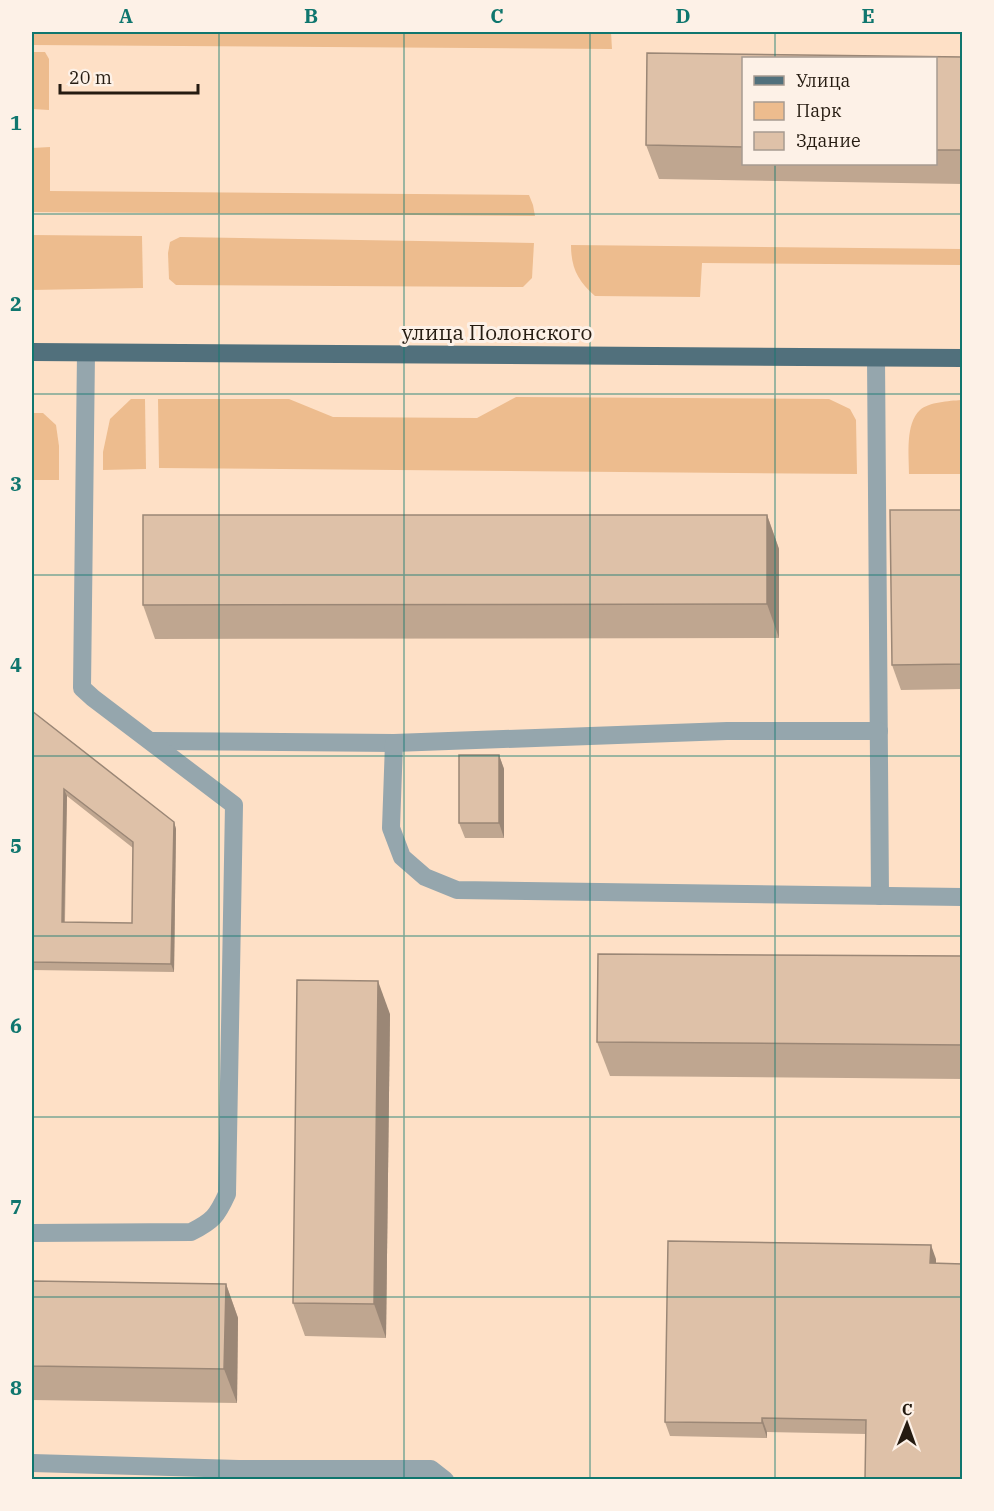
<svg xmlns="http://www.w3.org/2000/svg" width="994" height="1511" viewBox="0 0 994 1511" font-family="'IBM Plex Serif',serif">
<rect width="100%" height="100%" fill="#fee0c6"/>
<g fill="#edbc8e">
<polygon points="32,32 611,32 612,49 32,45"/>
<polygon points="32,52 45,52 49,59 49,110 32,109"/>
<polygon points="50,147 50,191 529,195 533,205 535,216 32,212 32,148"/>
<polygon points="32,235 142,236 143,288 32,290"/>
<polygon points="180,237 534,243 532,278 523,287 176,285 169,279 168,253 170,242"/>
<path d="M 571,245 L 962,249 L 962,265 L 702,263 L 700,297 L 595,296 C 578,281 571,268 571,245 Z"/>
<polygon points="516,397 829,399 850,409 856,420 857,474 159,468 158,399 289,399 333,417 477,418"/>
<polygon points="131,399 145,399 146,469 103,470 103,452 110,419"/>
<path d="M 961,400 L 962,400 L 962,474 L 909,474 C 909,455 905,424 920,410 C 929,402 949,401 961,400 Z"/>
<polygon points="32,413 43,413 56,425 59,446 59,480 32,480"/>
</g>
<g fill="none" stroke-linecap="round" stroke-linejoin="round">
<g stroke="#95a6ad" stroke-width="18">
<polyline points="876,358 880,896"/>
<polyline points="151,741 394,743 727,731 879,731"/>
<polyline points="394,743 391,828 402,857 425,877 457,890 962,897"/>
<path d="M 32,1233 L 191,1232 C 213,1221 217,1216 227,1194 L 234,805 L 93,698 L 82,688 L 86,353"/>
<polyline points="32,1463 239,1469 431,1469 445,1480"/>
</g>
<polyline stroke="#51707c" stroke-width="18" points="32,352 962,358"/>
</g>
<g fill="#bfa690" fill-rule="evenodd">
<path d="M 647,53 L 963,57 L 963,184 L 659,179 L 646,145 ZM 744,58 L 936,58 L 936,164 L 744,164 Z"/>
<polygon points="963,510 963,689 901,690 892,665"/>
<polygon points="767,515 779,549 779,638 155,639 143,605"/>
<path d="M 32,711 L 174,822 L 176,829 L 174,972 L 32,970 ZM 67,796 L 133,848 L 132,923 L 65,922 Z"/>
<polygon points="499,755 504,769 504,838 465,838 459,823"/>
<polygon points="963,956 963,1079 610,1076 597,1042"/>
<polygon points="390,1014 386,1338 305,1336 293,1303"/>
<polygon points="936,1259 866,1434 767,1432 767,1438 670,1436 665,1422"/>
<polygon points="32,1281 226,1284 238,1318 237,1403 32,1400"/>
</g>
<g fill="#9b8776">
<polygon points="767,515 779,549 779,638 767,604"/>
<polygon points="499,755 504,769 504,838 499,823"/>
<polygon points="64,789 67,796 64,930 62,922"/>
<polygon points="174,822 176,829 174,972 171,964"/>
<polygon points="378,981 390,1014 386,1338 374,1304"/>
<polygon points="931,1245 936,1259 936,1278 930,1263"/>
<polygon points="226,1284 238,1318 237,1403 224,1369"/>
<polygon points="762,1418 767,1432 767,1438 762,1423"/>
</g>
<g fill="#dec1a8" stroke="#9b8776" stroke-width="1.5" fill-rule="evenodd">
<polygon points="647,53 963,57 963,150 936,150 936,58 744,58 744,147 646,145"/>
<polygon points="890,510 963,510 963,664 892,665"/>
<polygon points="143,515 767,515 767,604 143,605"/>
<path d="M 32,711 L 174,822 L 171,964 L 32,962 ZM 64,789 L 133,842 L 132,923 L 62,922 Z"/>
<rect x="459" y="755" width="40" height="68"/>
<polygon points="598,954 963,956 963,1045 597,1042"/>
<polygon points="297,980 378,981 374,1304 293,1303"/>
<polygon points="668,1241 931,1245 930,1263 963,1264 963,1479 865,1479 866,1420 762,1418 762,1423 665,1422"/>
<polygon points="32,1281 226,1284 224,1369 32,1366"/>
</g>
<path fill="none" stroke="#0f766e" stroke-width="1.5" stroke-opacity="0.55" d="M 219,32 L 219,1480M 404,32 L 404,1480M 590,32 L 590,1480M 775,32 L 775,58M 775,164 L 775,1480M 32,214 L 962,214M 32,394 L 962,394M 32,575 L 962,575M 32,756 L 962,756M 32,936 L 962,936M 32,1117 L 962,1117M 32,1297 L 962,1297"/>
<g text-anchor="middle" stroke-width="6" stroke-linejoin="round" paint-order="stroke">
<g font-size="21" fill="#251b11" stroke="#fdf1e7">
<text x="497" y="340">улица Полонского</text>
</g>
</g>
<rect width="994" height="1511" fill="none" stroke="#fdf1e7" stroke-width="66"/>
<rect x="742" y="57" width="195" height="108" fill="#fdf1e7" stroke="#a79b91" stroke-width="1.5"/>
<rect x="754" y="76" width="30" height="9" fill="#51707c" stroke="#a79b91" stroke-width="1.5"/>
<text x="796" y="87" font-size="18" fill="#251b11">Улица</text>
<rect x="754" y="102" width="30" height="18" fill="#edbc8e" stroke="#a79b91" stroke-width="1.5"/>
<text x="796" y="117" font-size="18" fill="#251b11">Парк</text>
<rect x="754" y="132" width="30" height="18" fill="#dec1a8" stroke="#a79b91" stroke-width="1.5"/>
<text x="796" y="147" font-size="18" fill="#251b11">Здание</text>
<g transform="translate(907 1424) rotate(1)" stroke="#fdf1e7" stroke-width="4.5" paint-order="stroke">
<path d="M0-4.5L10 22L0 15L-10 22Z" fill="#251b11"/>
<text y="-9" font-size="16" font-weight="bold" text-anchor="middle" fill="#251b11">С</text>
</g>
<path d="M60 84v9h138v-9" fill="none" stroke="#251b11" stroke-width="3"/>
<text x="69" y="84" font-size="18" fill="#251b11" stroke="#fdf1e7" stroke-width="4.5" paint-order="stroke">20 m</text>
<rect x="33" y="33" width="928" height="1445" fill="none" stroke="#0f766e" stroke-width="2"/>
<g font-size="20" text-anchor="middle" font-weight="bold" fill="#0f766e">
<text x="126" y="23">A</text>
<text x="311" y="23">B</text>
<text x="497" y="23">C</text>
<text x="683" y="23">D</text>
<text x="868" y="23">E</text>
<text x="16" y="130">1</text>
<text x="16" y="311">2</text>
<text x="16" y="491">3</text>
<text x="16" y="672">4</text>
<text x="16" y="853">5</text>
<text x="16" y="1033">6</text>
<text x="16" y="1214">7</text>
<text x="16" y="1395">8</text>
</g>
</svg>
